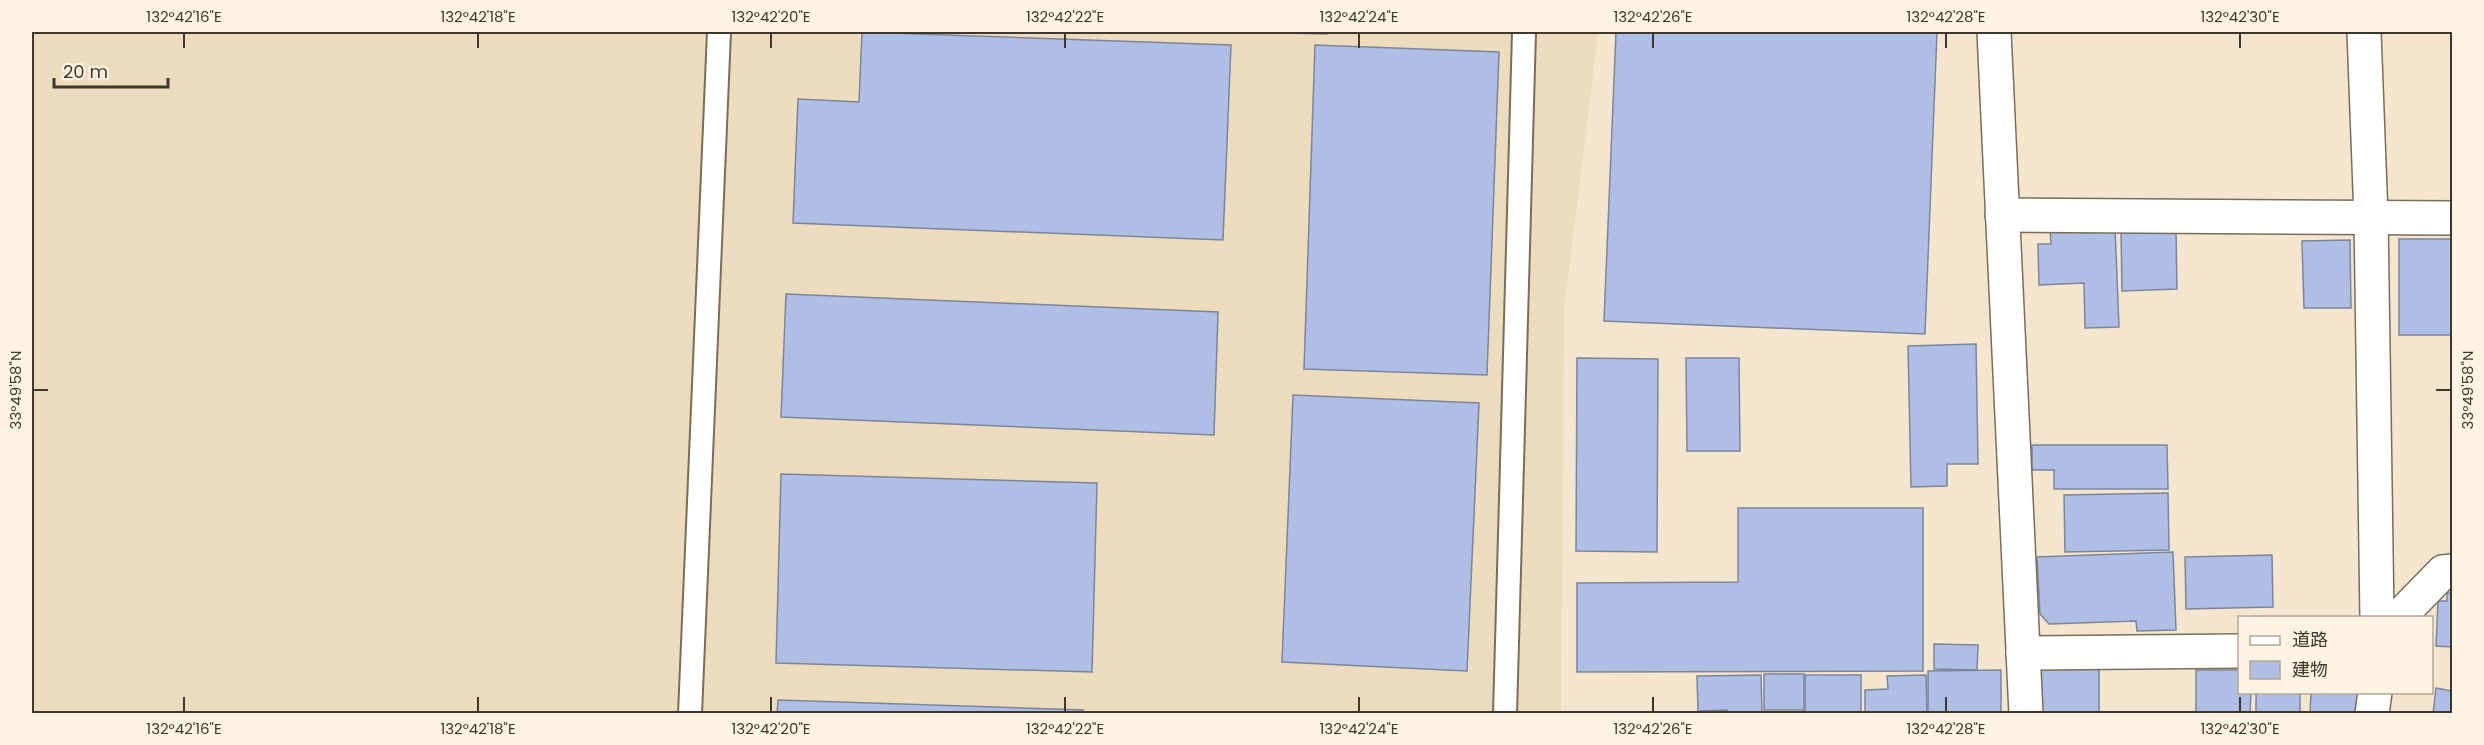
<svg xmlns="http://www.w3.org/2000/svg" width="2484" height="745" viewBox="0 0 2484 745" font-family="Poppins,'Noto Sans JP',sans-serif">
<rect width="100%" height="100%" fill="#f4e5ce"/>
<polygon fill="#ecdbbd" points="32,32 1598,32 1564,310 1561,713 32,713"/>
<g fill="#aebee5" stroke="#7c859a" stroke-width="1.5">
<polygon points="862,32 1231,45 1223,240 793,223 798,99 859,102"/>
<polygon points="1240,32 1327,32 1327,34"/>
<polygon points="1616,32 1937,32 1925,334 1604,321"/>
<polygon points="1315,45 1499,52 1487,375 1304,369"/>
<polygon points="2115,227 2119,327 2085,328 2084,283 2039,285 2038,244 2051,244 2050,229"/>
<polygon points="2176,230 2177,289 2122,291 2121,231"/>
<rect x="2399" y="239" width="53" height="96"/>
<polygon points="2350,240 2351,308 2304,308 2302,241"/>
<polygon points="786,294 1218,312 1214,435 781,417"/>
<polygon points="1976,344 1978,464 1947,464 1947,486 1911,487 1908,346"/>
<polygon points="1577,358 1658,359 1657,552 1576,551"/>
<polygon points="1686,358 1739,358 1740,451 1687,451"/>
<polygon points="1293,395 1479,403 1467,671 1282,662"/>
<polygon points="2032,445 2167,445 2168,489 2054,489 2054,470 2032,470"/>
<polygon points="781,474 1097,483 1092,672 776,663"/>
<polygon points="2168,493 2169,550 2065,552 2064,495"/>
<polygon points="1738,508 1923,508 1923,671 1577,672 1577,583 1738,582"/>
<polygon points="2173,552 2176,630 2137,631 2136,621 2049,624 2040,614 2037,557"/>
<polygon points="2272,555 2273,607 2186,609 2185,557"/>
<polygon points="2447,593 2452,593 2452,647 2436,646 2438,601 2447,601"/>
<polygon points="1934,644 1978,645 1977,670 1934,669"/>
<rect x="2041" y="666" width="58" height="48"/>
<polygon points="2001,670 2001,714 1928,714 1928,671"/>
<polygon points="2196,670 2240,670 2240,692 2251,692 2250,714 2196,714"/>
<rect x="1764" y="674" width="40" height="36"/>
<polygon points="1761,675 1762,714 1727,714 1727,710 1698,711 1697,676"/>
<rect x="1805" y="675" width="56" height="39"/>
<polygon points="1926,675 1927,714 1865,714 1865,690 1888,689 1887,676"/>
<polygon points="2436,688 2452,691 2452,714 2433,714"/>
<rect x="2256" y="692" width="44" height="22"/>
<polygon points="2311,692 2359,692 2358,714 2310,714"/>
<polygon points="778,700 1083,710 1082,714 777,714"/>
</g>
<g fill="none" stroke-linecap="round" stroke-linejoin="round">
<defs>
<g id="service">
<polyline points="690,714 719,32"/>
<polyline points="1505,714 1524,32"/>
</g>
<g id="minor">
<polyline points="1994,32 2026,714"/>
<polyline points="2364,32 2371,217 2377,618"/>
<polyline points="2002,215 2452,218"/>
<polyline points="2398,618 2443,572 2452,571"/>
<polyline points="2023,653 2240,651"/>
<polyline points="2372,714 2375,692"/>
</g>
</defs>
<use href="#service" stroke="#7a6d59" stroke-width="26"/>
<use href="#minor" stroke="#7a6d59" stroke-width="36"/>
<use href="#service" stroke="#fff" stroke-width="22"/>
<use href="#minor" stroke="#fff" stroke-width="33"/>
</g>
<path fill="none" stroke="#3d372e" stroke-width="2" d="M 184,33 L 184,48M 478,33 L 478,48M 771,33 L 771,48M 1065,33 L 1065,48M 1359,33 L 1359,48M 1653,33 L 1653,48M 1946,33 L 1946,48M 2240,33 L 2240,48M 33,390 L 48,390M 2436,390 L 2451,390M 184,697 L 184,712M 478,697 L 478,712M 771,697 L 771,712M 1065,697 L 1065,712M 1359,697 L 1359,712M 1653,697 L 1653,712M 1946,697 L 1946,712M 2240,697 L 2240,712"/>
<rect width="2484" height="745" fill="none" stroke="#fff3e1" stroke-width="66"/>
<rect x="2238" y="616" width="195" height="78" fill="#fff3e1" stroke="#b1a899" stroke-width="1.5"/>
<rect x="2250" y="636" width="30" height="9" fill="#ffffff" stroke="#b1a899" stroke-width="1.5"/>
<text x="2292" y="646" font-size="18" fill="#3d372e">道路</text>
<rect x="2250" y="661" width="30" height="18" fill="#aebee5" stroke="#b1a899" stroke-width="1.5"/>
<text x="2292" y="676" font-size="18" fill="#3d372e">建物</text>
<path d="M54 78v9h114v-9" fill="none" stroke="#3d372e" stroke-width="3"/>
<text x="63" y="78" font-size="18" fill="#3d372e" stroke="#fff3e1" stroke-width="4.5" paint-order="stroke">20 m</text>
<rect x="33" y="33" width="2418" height="679" fill="none" stroke="#3d372e" stroke-width="2"/>
<g font-size="15" text-anchor="middle" fill="#3d372e">
<text x="184" y="22">132°42'16"E</text>
<text x="478" y="22">132°42'18"E</text>
<text x="771" y="22">132°42'20"E</text>
<text x="1065" y="22">132°42'22"E</text>
<text x="1359" y="22">132°42'24"E</text>
<text x="1653" y="22">132°42'26"E</text>
<text x="1946" y="22">132°42'28"E</text>
<text x="2240" y="22">132°42'30"E</text>
<text transform="translate(16 390) rotate(-90)" y="5">33°49'58"N</text>
<text transform="translate(2468 390) rotate(-90)" y="5">33°49'58"N</text>
<text x="184" y="734">132°42'16"E</text>
<text x="478" y="734">132°42'18"E</text>
<text x="771" y="734">132°42'20"E</text>
<text x="1065" y="734">132°42'22"E</text>
<text x="1359" y="734">132°42'24"E</text>
<text x="1653" y="734">132°42'26"E</text>
<text x="1946" y="734">132°42'28"E</text>
<text x="2240" y="734">132°42'30"E</text>
</g>
</svg>
